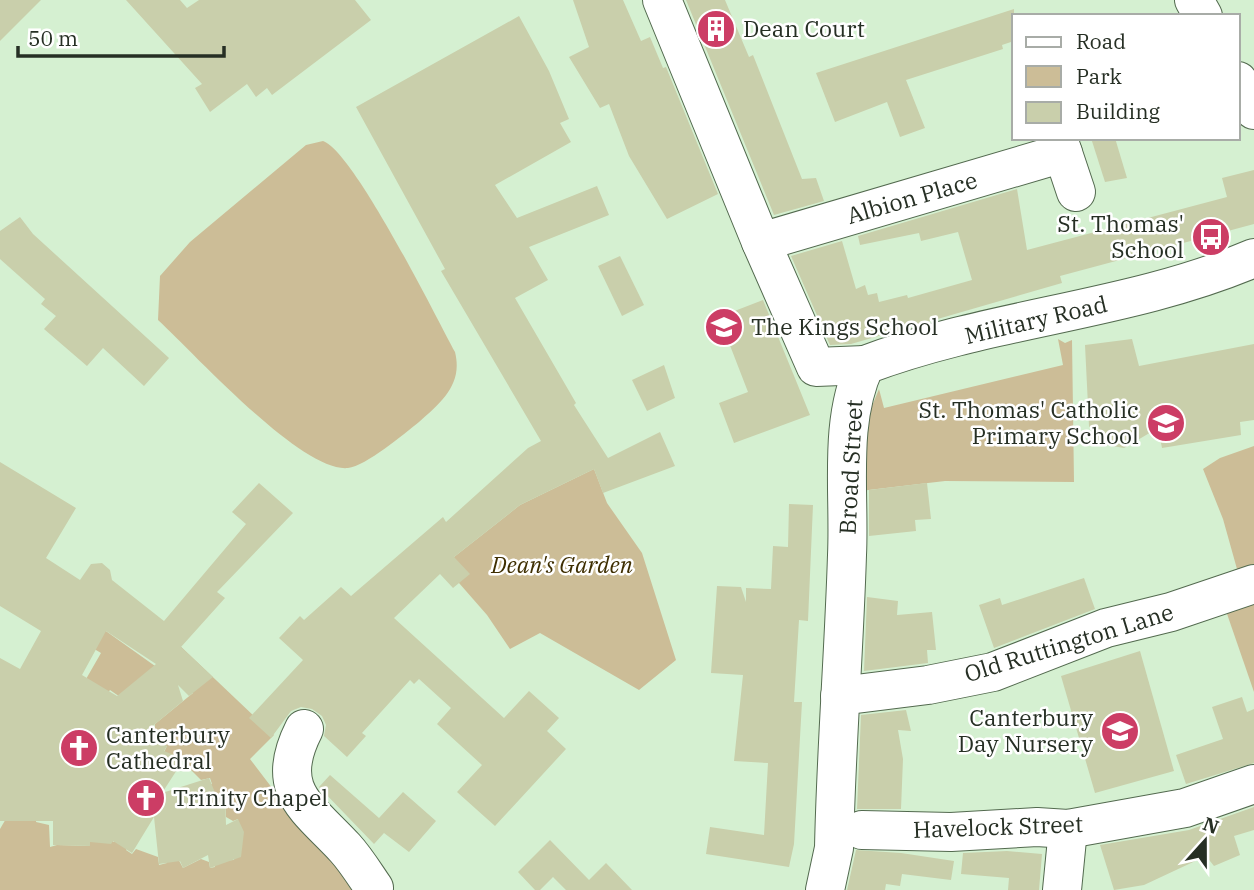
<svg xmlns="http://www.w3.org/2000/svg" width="1254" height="890" viewBox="0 0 1254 890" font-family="'IBM Plex Serif',serif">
<rect width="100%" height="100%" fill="#d5f0d1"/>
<g fill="#ccbd97">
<path d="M 323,141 C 354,152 435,315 455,352 C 463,384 442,402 419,422 C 404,434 366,466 348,468 C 302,473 194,353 158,320 L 160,276 L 190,242 L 306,145 Z"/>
<polygon points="1058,339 1065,343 1072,340 1074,482 945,481 860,491 870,411 879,389 884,408 1063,365"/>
<polygon points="1254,446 1254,564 1237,569 1223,519 1203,469 1220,458"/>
<polygon points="594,469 607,503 642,553 676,660 639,690 540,633 510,649 487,615 459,583 454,557 520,505"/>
<polygon points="1254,601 1254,692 1226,611"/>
<polygon points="103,629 155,666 177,643 274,735 250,759 298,822 359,890 0,890 0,829 21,793 38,802 36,822 49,825 50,847 57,845 90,846 90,842 107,838 114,842 117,837 129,845 126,850 132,854 136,849 158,857 159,865 167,863 166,855 175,853 183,868 201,859 209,862 210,868 215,867 214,861 234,860 238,819 233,821 226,817 225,795 208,795 205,786 212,784 210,778 201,780 184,763 186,758 182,756 179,761 164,752 167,746 153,745 155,724 193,693 166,665 123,699 110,690 99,705 78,693 101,653 91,647"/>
</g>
<g fill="#c9cfab" fill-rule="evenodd">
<polygon points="0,0 41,0 0,41"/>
<polygon points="126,0 180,0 187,8 199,0 355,0 371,20 272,95 267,88 256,97 247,84 210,112 195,88 202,84"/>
<polygon points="573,0 623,0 641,41 650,37 663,68 666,67 718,194 667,219 629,156 609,104 600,108 569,57 589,47"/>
<polygon points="686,0 725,0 749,57 753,55 802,179 816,178 824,201 774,215"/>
<polygon points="1014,9 1014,41 1002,45 1003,49 906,80 925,128 900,137 887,102 835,122 816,73"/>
<polygon points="519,16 549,71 569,119 560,123 571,142 495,185 517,218 597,186 609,215 529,247 548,280 515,298 576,403 574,405 608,458 660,432 675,466 603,493 594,469 520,505 454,557 470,574 453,588 440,574 394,618 504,718 529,691 559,718 547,731 566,749 495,826 457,792 482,765 437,724 451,708 419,679 414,684 410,680 362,733 366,736 347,757 324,736 326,725 322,716 312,709 301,707 291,711 271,738 249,718 303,660 279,638 300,616 304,620 341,587 351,596 443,517 446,522 528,448 541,441 441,271 445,269 356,107"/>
<polygon points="1091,138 1115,138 1127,178 1105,182"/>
<polygon points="1254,170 1254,224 1060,276 1062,283 851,344 830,345 791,256 842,241 856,289 865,285 868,295 877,293 879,302 907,295 908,298 972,280 958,232 921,241 919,233 860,245 858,236 1017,189 1027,250 1227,197 1222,178"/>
<polygon points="20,217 33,234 169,358 144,386 103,348 87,366 44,329 56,316 41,304 45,299 0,259 0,231"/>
<polygon points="620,256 644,305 622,316 598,266"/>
<polygon points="763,300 810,415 734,443 719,403 748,392 719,317"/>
<polygon points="1132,339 1139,366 1254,344 1254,420 1240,422 1241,435 1162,448 1158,428 1124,448 1101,444 1089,426 1085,345"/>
<polygon points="664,365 675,398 647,411 632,380"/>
<path d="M 0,462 L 76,508 L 46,558 L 80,580 L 91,564 L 102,563 L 110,570 L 112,580 L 164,621 L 246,524 L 232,512 L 259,483 L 293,513 L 217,592 L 225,598 L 181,647 L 213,677 L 189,696 L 178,685 L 183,701 L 143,734 L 167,746 L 164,751 L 184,759 L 162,793 L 209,778 L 216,795 L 225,795 L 226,825 L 238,819 L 244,832 L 241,857 L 210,868 L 208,855 L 183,868 L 180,861 L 159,864 L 154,817 L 132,853 L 113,841 L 111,844 L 90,842 L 90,846 L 53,845 L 53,821 L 0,821 L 0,658 L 20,669 L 41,631 L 0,606 ZM 106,631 L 156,664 L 117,696 L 82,675 Z"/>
<polygon points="927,483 931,519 915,520 916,531 869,536 869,490"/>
<polygon points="789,504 813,505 808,621 799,620 794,702 802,702 794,844 789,867 706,854 710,827 764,835 768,763 734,761 743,675 711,673 717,586 741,587 746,602 746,588 771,589 773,546 788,547"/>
<polygon points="1084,578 1095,609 994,648 979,605 1000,598 1002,605"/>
<polygon points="867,597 898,601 897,615 932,612 936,650 927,650 928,663 864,671"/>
<polygon points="1140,651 1174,771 1095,793 1061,676"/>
<polygon points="1242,697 1247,712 1254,709 1254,763 1186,784 1176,755 1223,739 1212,707"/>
<polygon points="906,710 911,731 898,730 903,759 901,809 857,809 861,715"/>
<polygon points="330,775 379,818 403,792 436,821 409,852 384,833 374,844 319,787"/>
<polygon points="1254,807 1254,830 1234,836 1240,855 1214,866 1206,856 1144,885 1114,890 1100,845 1189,830"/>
<polygon points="550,840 589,880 606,863 632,890 566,890 553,877 540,890 535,890 518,872"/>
<polygon points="856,850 901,853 954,861 951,880 902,874 900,886 886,884 885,890 847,890"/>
<polygon points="1007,851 1042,854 1039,890 1008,890 1009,878 961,874 963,853"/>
</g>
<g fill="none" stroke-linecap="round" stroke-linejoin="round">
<defs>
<g id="minor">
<polyline points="662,0 761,242 816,367 865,365"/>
<polyline points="1194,0 1203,16"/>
<polyline points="1238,81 1254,110"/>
<polyline points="1058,138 1076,192"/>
<polyline points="761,242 1063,153"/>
<polyline points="840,696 928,685 993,672 1106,628 1171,612 1254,584"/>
<path d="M 304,729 C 273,790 307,807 345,848 C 356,860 365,875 374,888 L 372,890"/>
<polyline points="862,830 951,832 1037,827 1068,829 1185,808 1254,784"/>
<polyline points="1062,890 1068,829"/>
</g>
<path id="highway" d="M 825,890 L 834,848 C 836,750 844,652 847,555 C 850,493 838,422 865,365 C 992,317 1130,311 1254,258"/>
</defs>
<use href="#minor" stroke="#536a4f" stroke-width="40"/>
<use href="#highway" stroke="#536a4f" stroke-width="40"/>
<use href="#minor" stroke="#fff" stroke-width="38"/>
<use href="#highway" stroke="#fff" stroke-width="38"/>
</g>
<defs>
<symbol id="building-disc" viewBox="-11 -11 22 22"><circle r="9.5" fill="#cc3d65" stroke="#fff"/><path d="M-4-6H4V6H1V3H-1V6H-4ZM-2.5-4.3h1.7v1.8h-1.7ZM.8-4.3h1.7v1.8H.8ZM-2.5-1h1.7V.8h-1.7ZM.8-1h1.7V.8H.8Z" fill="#fff"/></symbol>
<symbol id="bus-disc" viewBox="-11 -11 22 22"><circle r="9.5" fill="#cc3d65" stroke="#fff"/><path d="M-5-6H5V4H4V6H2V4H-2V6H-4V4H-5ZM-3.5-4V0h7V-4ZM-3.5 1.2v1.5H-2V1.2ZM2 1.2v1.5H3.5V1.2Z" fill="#fff"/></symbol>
<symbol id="school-disc" viewBox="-11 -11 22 22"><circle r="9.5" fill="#cc3d65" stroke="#fff"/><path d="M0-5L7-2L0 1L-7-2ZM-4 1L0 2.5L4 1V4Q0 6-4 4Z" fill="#fff"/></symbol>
<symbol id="church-disc" viewBox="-11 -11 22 22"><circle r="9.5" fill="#cc3d65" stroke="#fff"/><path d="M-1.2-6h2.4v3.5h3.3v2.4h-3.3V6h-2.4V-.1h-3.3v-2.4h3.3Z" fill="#fff"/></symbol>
</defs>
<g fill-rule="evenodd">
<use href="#building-disc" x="694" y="7" width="44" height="44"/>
<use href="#bus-disc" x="1189" y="215" width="44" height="44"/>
<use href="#school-disc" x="702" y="305" width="44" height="44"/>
<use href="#school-disc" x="1144" y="401" width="44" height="44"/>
<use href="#school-disc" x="1098" y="709" width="44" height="44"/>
<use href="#church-disc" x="57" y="726" width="44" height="44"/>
<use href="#church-disc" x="124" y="776" width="44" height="44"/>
</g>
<g text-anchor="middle" stroke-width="5" stroke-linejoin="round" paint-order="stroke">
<g font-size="23" fill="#262f24" stroke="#fff" text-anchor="start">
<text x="743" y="37">Dean Court</text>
<text x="1184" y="232" text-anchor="end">St. Thomas'<tspan x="1184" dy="26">School</tspan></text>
<text x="751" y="335">The Kings School</text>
<text x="1139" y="418" text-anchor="end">St. Thomas' Catholic<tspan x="1139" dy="26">Primary School</tspan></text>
<text x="1093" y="726" text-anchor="end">Canterbury<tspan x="1093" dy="26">Day Nursery</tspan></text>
<text x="106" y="743">Canterbury<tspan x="106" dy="26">Cathedral</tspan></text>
<text x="173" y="806">Trinity Chapel</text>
</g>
<g font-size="23" fill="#262f24" stroke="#fff">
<text transform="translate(912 198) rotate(-16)" y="8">Albion Place</text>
<text transform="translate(1036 320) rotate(-13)" y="8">Military Road</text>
<text transform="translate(851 467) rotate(-87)" y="8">Broad Street</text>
<text transform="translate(1069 643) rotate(-17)" y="8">Old Ruttington Lane</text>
<text transform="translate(998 827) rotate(-2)" y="8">Havelock Street</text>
</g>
<g font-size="23" font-style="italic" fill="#3e2e01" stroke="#fff">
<text x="562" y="573">Dean's Garden</text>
</g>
</g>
<rect x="1012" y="14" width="228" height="126" fill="#ffffff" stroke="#a8aca7" stroke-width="2"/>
<rect x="1026" y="37" width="35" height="10" fill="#ffffff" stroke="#a8aca7" stroke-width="2"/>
<text x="1076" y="49" font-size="21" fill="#262f24">Road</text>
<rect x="1026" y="66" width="35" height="21" fill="#ccbd97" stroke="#a8aca7" stroke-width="2"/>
<text x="1076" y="84" font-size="21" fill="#262f24">Park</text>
<rect x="1026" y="102" width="35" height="21" fill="#c9cfab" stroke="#a8aca7" stroke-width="2"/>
<text x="1076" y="119" font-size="21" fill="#262f24">Building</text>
<g transform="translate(1205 841) rotate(21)" stroke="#ffffff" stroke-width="5" paint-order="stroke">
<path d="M0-5L12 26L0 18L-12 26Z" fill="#262f24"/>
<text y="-10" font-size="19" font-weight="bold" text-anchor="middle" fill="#262f24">N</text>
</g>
<path d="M18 46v10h206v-10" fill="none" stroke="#262f24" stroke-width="3.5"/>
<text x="28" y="46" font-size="21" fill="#262f24" stroke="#ffffff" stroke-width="5" paint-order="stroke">50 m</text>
</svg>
